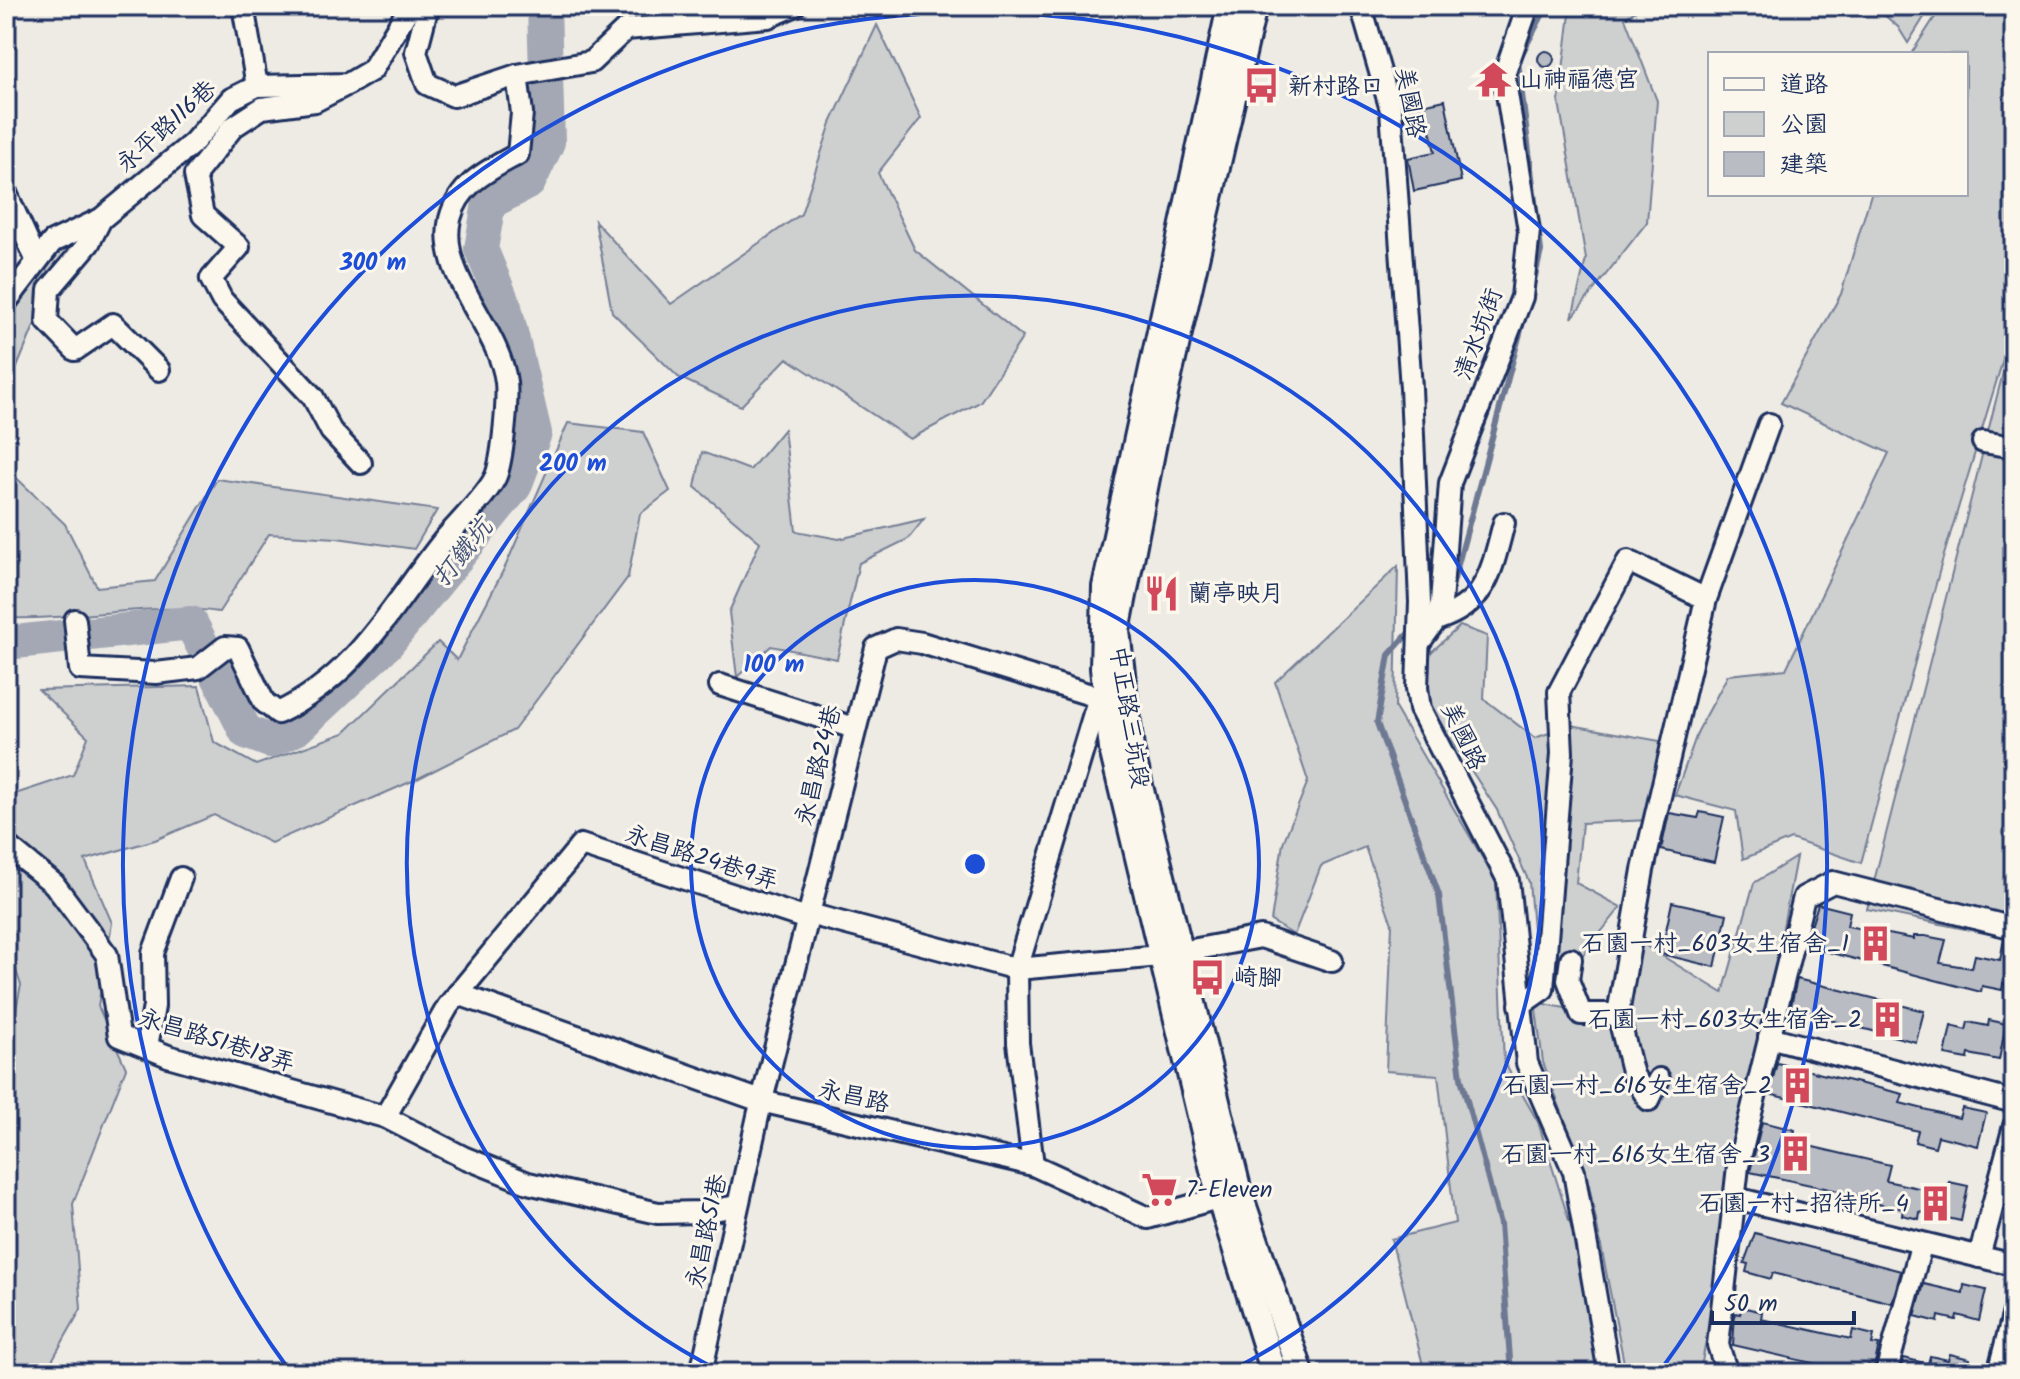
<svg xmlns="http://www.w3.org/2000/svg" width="2020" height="1379" viewBox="0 0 2020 1379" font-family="Kalam,'LXGW WenKai TC',sans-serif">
<rect width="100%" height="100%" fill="#eeebe4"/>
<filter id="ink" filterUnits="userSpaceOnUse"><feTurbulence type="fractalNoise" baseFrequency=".0125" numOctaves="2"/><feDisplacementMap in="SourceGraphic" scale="16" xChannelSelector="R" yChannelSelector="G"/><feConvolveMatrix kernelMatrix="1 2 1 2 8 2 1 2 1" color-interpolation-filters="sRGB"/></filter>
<g filter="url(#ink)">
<g fill="#cecfcf" stroke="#747f96" stroke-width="2">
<polygon points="1571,6 1643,6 1625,18 1657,101 1647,222 1572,318 1586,259 1559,102"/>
<polygon points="1874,6 1931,6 1908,43 1898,27"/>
<polygon points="1942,6 2014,6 2014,323 1941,565 1861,863 1791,839 1743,859 1736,811 1675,795 1698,731 1728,675 1786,669 1889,453 1781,403 1841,294 1871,194 1966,194 1966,54 1911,54"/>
<polygon points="877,25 921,118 878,173 915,250 1023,337 980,402 910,439 787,358 741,406 678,377 612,312 595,221 671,304 801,214 831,123"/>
<polygon points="65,242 75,247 39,314 6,394 6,322 19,295"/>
<polygon points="2014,329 2014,939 1867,909"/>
<polygon points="568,423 643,432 670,491 640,514 628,577 514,730 417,779 271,843 214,815 155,840 85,860 112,923 98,1006 126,1068 73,1204 81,1309 45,1373 6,1373 6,1057 21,985 6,943 6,797 73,775 88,737 39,690 199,686 214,742 256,765 344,733 438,642 457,660 506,565"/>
<polygon points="784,429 796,531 839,539 924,519 908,539 859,563 837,659 771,646 737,677 729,612 760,542 695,487 702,452 750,470"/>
<path d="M 6,468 L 65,524 L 97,587 L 155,581 L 217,479 L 437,510 L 414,549 L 337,538 L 269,534 L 219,612 C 148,601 78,621 6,618 Z"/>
<polygon points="1398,566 1395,708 1496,881 1504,1062 1538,1122 1579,1252 1604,1373 1425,1373 1391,1239 1455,1223 1438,1075 1386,1071 1392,924 1365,847 1321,866 1294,935 1271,921 1283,843 1308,781 1275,682"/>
<polygon points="1460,626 1487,636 1484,699 1535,738 1571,725 1660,741 1651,820 1582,823 1576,883 1621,907 1577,962 1537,976 1529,882 1497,810 1430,707 1428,655"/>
<polygon points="1796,857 1700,1373 1626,1373 1589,1185 1543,1062 1535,1002 1610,1017 1636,940 1723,993 1754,883"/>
</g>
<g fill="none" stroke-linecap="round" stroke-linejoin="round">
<g stroke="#6d7892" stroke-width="6">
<polyline points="1532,289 1541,251 1518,61 1547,6"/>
<polyline points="1448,588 1453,583 1526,311"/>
<polyline points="1414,627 1389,655 1377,723 1439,895 1461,1078 1500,1224 1511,1373"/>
</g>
<polyline stroke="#a3a8b4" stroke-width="34" points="6,643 191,623 246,732 270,741 296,729 387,644 515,486 535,433 505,307 481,249 489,203 529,182 548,142 544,6"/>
</g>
<g fill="#b9bcc3" stroke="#1b2f5e" stroke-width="2">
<circle cx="1546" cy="59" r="8"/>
<polygon points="1445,100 1461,181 1414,191 1408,158 1435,152 1428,121 1405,126 1404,109"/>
<polygon points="1700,812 1724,817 1714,862 1661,850 1669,813 1698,818"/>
<polygon points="1672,902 1727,914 1715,967 1661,954"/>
<polygon points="1818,904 1850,912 1847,926 1914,939 1914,936 1925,936 1946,940 1940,963 1972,968 1975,955 2000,960 2004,939 2014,941 2014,986 2003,984 2002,990 1982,986 1981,992 1805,946"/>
<polygon points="1797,979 1924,1011 1916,1042 1790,1010"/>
<polygon points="1989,1020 2006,1024 1999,1060 1969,1054 1968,1059 1945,1055 1951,1026 1966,1030 1968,1022 1988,1026"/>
<polygon points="1777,1063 1903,1094 1900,1103 1959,1118 1962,1108 1986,1113 1978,1146 1938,1136 1935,1147 1915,1142 1918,1131 1769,1094"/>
<polygon points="1762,1122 1795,1130 1792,1142 1890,1165 1886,1181 1946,1194 1949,1182 1968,1186 1961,1221 1920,1212 1919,1219 1902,1215 1903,1209 1861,1201 1862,1196 1750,1172"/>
<polygon points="1755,1233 1901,1271 1892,1303 1773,1273 1771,1279 1746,1272 1748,1264 1744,1263"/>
<polygon points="1924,1284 1963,1293 1964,1285 1986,1290 1979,1321 1957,1315 1956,1320 1939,1316 1938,1322 1915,1316"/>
<polygon points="1742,1307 1762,1312 1761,1319 1851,1339 1853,1330 1874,1335 1872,1344 1879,1345 1874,1367 1868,1365 1866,1373 1856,1373 1733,1345 1735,1313 1740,1314"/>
<polygon points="1950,1354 1970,1359 1969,1365 1977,1366 1976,1373 1899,1373 1904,1358 1928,1364 1930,1356 1948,1360"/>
</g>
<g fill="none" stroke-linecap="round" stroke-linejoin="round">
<defs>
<g id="minor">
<polyline points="243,6 257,86"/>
<polyline points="428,6 416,52 427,84 454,96 517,75 591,62 626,29 768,17 794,6"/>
<polyline points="1361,6 1391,110 1411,388 1420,602 1417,688 1420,709 1508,880 1527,1063 1574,1172 1609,1373"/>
<polyline points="348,84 315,101 262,108 233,127 195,175 203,215 239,247 211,279 222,300 313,397 331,431 361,463"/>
<polyline points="6,193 36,259"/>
<polyline points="101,219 89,243 49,290 47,321 75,350 113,324 159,370"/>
<polyline points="6,302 52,242 101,219 193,143 231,99 257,86 348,84 372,70 410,6"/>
<polyline points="1983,442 2014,447"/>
<path d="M 75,620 L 80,669 L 156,673 L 198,668 L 225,647 L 238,648 L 264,702 L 278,713 C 359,674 391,606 444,540 C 457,524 492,491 497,473 C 503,454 508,402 506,382 C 500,329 437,275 450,219 C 459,183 489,170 518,154 L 522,113 L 517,75"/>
<path d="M 1436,620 C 1488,603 1491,571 1504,523"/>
<polyline points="1419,643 1436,620 1441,603 1450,483 1522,297 1529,231 1504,75 1528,6"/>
<polyline points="720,685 854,728"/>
<polyline points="6,845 54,884 107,955 119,1036 168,1056 385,1117 463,1157 528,1183 658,1213 702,1212 737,1206"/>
<polyline points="809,914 1017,969 1160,956 1261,937 1332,961"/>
<polyline points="1571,959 1568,980 1581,1014 1618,1014 1643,870 1706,599"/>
<polyline points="458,994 761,1101 1033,1165 1148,1218 1232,1194"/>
<polyline points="1520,1005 1543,989 1562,753 1559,692 1628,561 1706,599 1769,424"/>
<polyline points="1618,1014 1633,1075 1649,1100 1659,1079"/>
<polyline points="1769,1037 2014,1102"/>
<polyline points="147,1047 154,1006 153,953 181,878"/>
<polyline points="385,1117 448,1006 581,845 807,919"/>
<polyline points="1033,1165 1018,1043 1017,969 1099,697"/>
<polyline points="1735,1198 2014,1265"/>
<polyline points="1979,1257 2014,1126"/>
<polyline points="701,1373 758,1116 876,648 896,639 922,643 1117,703"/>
<polyline points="1727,1373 1718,1345 1738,1166 1804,897 1833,882 2014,928"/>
<polyline points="1886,1373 1921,1246"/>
<polyline points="1998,1373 2014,1312"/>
</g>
<g id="major">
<polyline points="1230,6 1105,587 1103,668 1112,749 1220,1199 1274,1373"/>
<polyline points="1254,6 1154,442 1117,631 1131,749 1239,1192 1301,1373"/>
</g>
</defs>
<use href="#minor" stroke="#1b2f5e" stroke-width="26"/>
<use href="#major" stroke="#1b2f5e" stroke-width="30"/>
<use href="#minor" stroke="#fbf7ec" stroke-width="20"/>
<use href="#major" stroke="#fbf7ec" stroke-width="24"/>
</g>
</g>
<g fill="none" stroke="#1d4ed8" stroke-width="4">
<circle cx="975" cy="864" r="284"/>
<path d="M722 1372A568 568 0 1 1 1228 1372"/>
<path d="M290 1371A852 852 0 1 1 1660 1371"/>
</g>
<defs>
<symbol id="temple-bare" viewBox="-9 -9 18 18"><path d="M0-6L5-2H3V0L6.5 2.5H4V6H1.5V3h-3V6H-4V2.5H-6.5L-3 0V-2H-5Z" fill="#d1495b" stroke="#fbf7ec" stroke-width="2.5" paint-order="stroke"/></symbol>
<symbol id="bus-bare" viewBox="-9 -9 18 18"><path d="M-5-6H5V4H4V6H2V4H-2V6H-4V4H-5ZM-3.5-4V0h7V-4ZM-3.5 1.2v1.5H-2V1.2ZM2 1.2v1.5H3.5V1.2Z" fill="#d1495b" stroke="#fbf7ec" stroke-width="2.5" paint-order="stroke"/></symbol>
<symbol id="restaurant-bare" viewBox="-9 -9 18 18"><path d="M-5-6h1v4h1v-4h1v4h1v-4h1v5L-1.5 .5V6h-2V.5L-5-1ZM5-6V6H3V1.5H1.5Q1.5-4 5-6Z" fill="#d1495b" stroke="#fbf7ec" stroke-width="2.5" paint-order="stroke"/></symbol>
<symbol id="building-bare" viewBox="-9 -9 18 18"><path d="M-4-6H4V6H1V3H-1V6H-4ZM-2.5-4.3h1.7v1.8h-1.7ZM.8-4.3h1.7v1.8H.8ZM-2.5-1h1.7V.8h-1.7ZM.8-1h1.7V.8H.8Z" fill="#d1495b" stroke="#fbf7ec" stroke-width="2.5" paint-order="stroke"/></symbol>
<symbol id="supermarket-bare" viewBox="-9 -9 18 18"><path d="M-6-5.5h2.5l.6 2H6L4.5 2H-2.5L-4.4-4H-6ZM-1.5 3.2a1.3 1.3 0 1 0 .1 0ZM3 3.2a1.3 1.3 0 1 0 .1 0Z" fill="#d1495b" stroke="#fbf7ec" stroke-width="2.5" paint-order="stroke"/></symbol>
</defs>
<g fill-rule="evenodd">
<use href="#temple-bare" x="1468" y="54" width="51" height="51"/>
<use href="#bus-bare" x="1236" y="60" width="51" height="51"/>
<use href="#restaurant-bare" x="1136" y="568" width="51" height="51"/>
<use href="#building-bare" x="1850" y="918" width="51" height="51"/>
<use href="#bus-bare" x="1182" y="952" width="51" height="51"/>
<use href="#building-bare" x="1862" y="994" width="51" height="51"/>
<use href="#building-bare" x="1772" y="1060" width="51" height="51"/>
<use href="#building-bare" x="1770" y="1128" width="51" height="51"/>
<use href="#supermarket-bare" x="1134" y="1164" width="51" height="51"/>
<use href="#building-bare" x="1910" y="1178" width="51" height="51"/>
</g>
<g text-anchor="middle" stroke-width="6" stroke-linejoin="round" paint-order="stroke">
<g font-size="24" fill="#1b2f5e" stroke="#fbf7ec" text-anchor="start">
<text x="1519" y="87">山神福德宮</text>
<text x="1288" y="94">新村路口</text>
<text x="1188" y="601">蘭亭映月</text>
<text x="1849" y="951" text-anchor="end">石園一村_603女生宿舍_1</text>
<text x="1234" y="985">崎腳</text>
<text x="1862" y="1027" text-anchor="end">石園一村_603女生宿舍_2</text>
<text x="1772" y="1093" text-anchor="end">石園一村_616女生宿舍_2</text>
<text x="1770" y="1162" text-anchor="end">石園一村_616女生宿舍_3</text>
<text x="1186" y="1197">7-Eleven</text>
<text x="1909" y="1211" text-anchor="end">石園一村_招待所_4</text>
</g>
<g font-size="24" fill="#1b2f5e" stroke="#fbf7ec">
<text transform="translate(1411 102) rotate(80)" y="8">美國路</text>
<text transform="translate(166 126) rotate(-42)" y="8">永平路116巷</text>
<text transform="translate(1478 334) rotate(-70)" y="8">清水坑街</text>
<text transform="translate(1130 717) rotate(81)" y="8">中正路三坑段</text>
<text transform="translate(1464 736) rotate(65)" y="8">美國路</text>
<text transform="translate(818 765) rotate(-76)" y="8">永昌路24巷</text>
<text transform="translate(702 857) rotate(18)" y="8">永昌路24巷9弄</text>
<text transform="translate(217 1040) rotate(17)" y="8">永昌路51巷18弄</text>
<text transform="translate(854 1096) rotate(13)" y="8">永昌路</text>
<text transform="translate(706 1231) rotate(-78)" y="8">永昌路51巷</text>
</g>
<g font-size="26" font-style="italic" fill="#445378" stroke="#fbf7ec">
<text transform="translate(462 552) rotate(-51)" y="9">打鐵坑</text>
</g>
</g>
<circle cx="975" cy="864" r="12" fill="#1d4ed8" stroke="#fbf7ec" stroke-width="4"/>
<g font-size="24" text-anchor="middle" font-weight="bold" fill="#1d4ed8" stroke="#fbf7ec" stroke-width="6" stroke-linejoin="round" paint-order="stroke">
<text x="373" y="270">300 m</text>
<text x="573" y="471">200 m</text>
<text x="774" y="672">100 m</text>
</g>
<rect width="2020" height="1379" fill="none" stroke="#fbf7ec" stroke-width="32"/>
<rect x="16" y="16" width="1988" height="1347" fill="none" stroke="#1b2f5e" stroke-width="3" filter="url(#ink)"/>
<rect x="1708" y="52" width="260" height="144" fill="#fbf7ec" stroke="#a1a7b3" stroke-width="2"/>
<rect x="1724" y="78" width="40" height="12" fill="#fbf7ec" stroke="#a1a7b3" stroke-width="2"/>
<text x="1780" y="92" font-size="24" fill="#1b2f5e">道路</text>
<rect x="1724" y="112" width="40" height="24" fill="#cecfcf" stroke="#a1a7b3" stroke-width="2"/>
<text x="1780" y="132" font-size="24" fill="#1b2f5e">公園</text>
<rect x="1724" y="152" width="40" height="24" fill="#b9bcc3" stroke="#a1a7b3" stroke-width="2"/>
<text x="1780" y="172" font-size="24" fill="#1b2f5e">建築</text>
<path d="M1712 1311v12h142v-12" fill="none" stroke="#1b2f5e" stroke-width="4"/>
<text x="1724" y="1311" font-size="24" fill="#1b2f5e" stroke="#fbf7ec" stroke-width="6" paint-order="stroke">50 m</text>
</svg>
